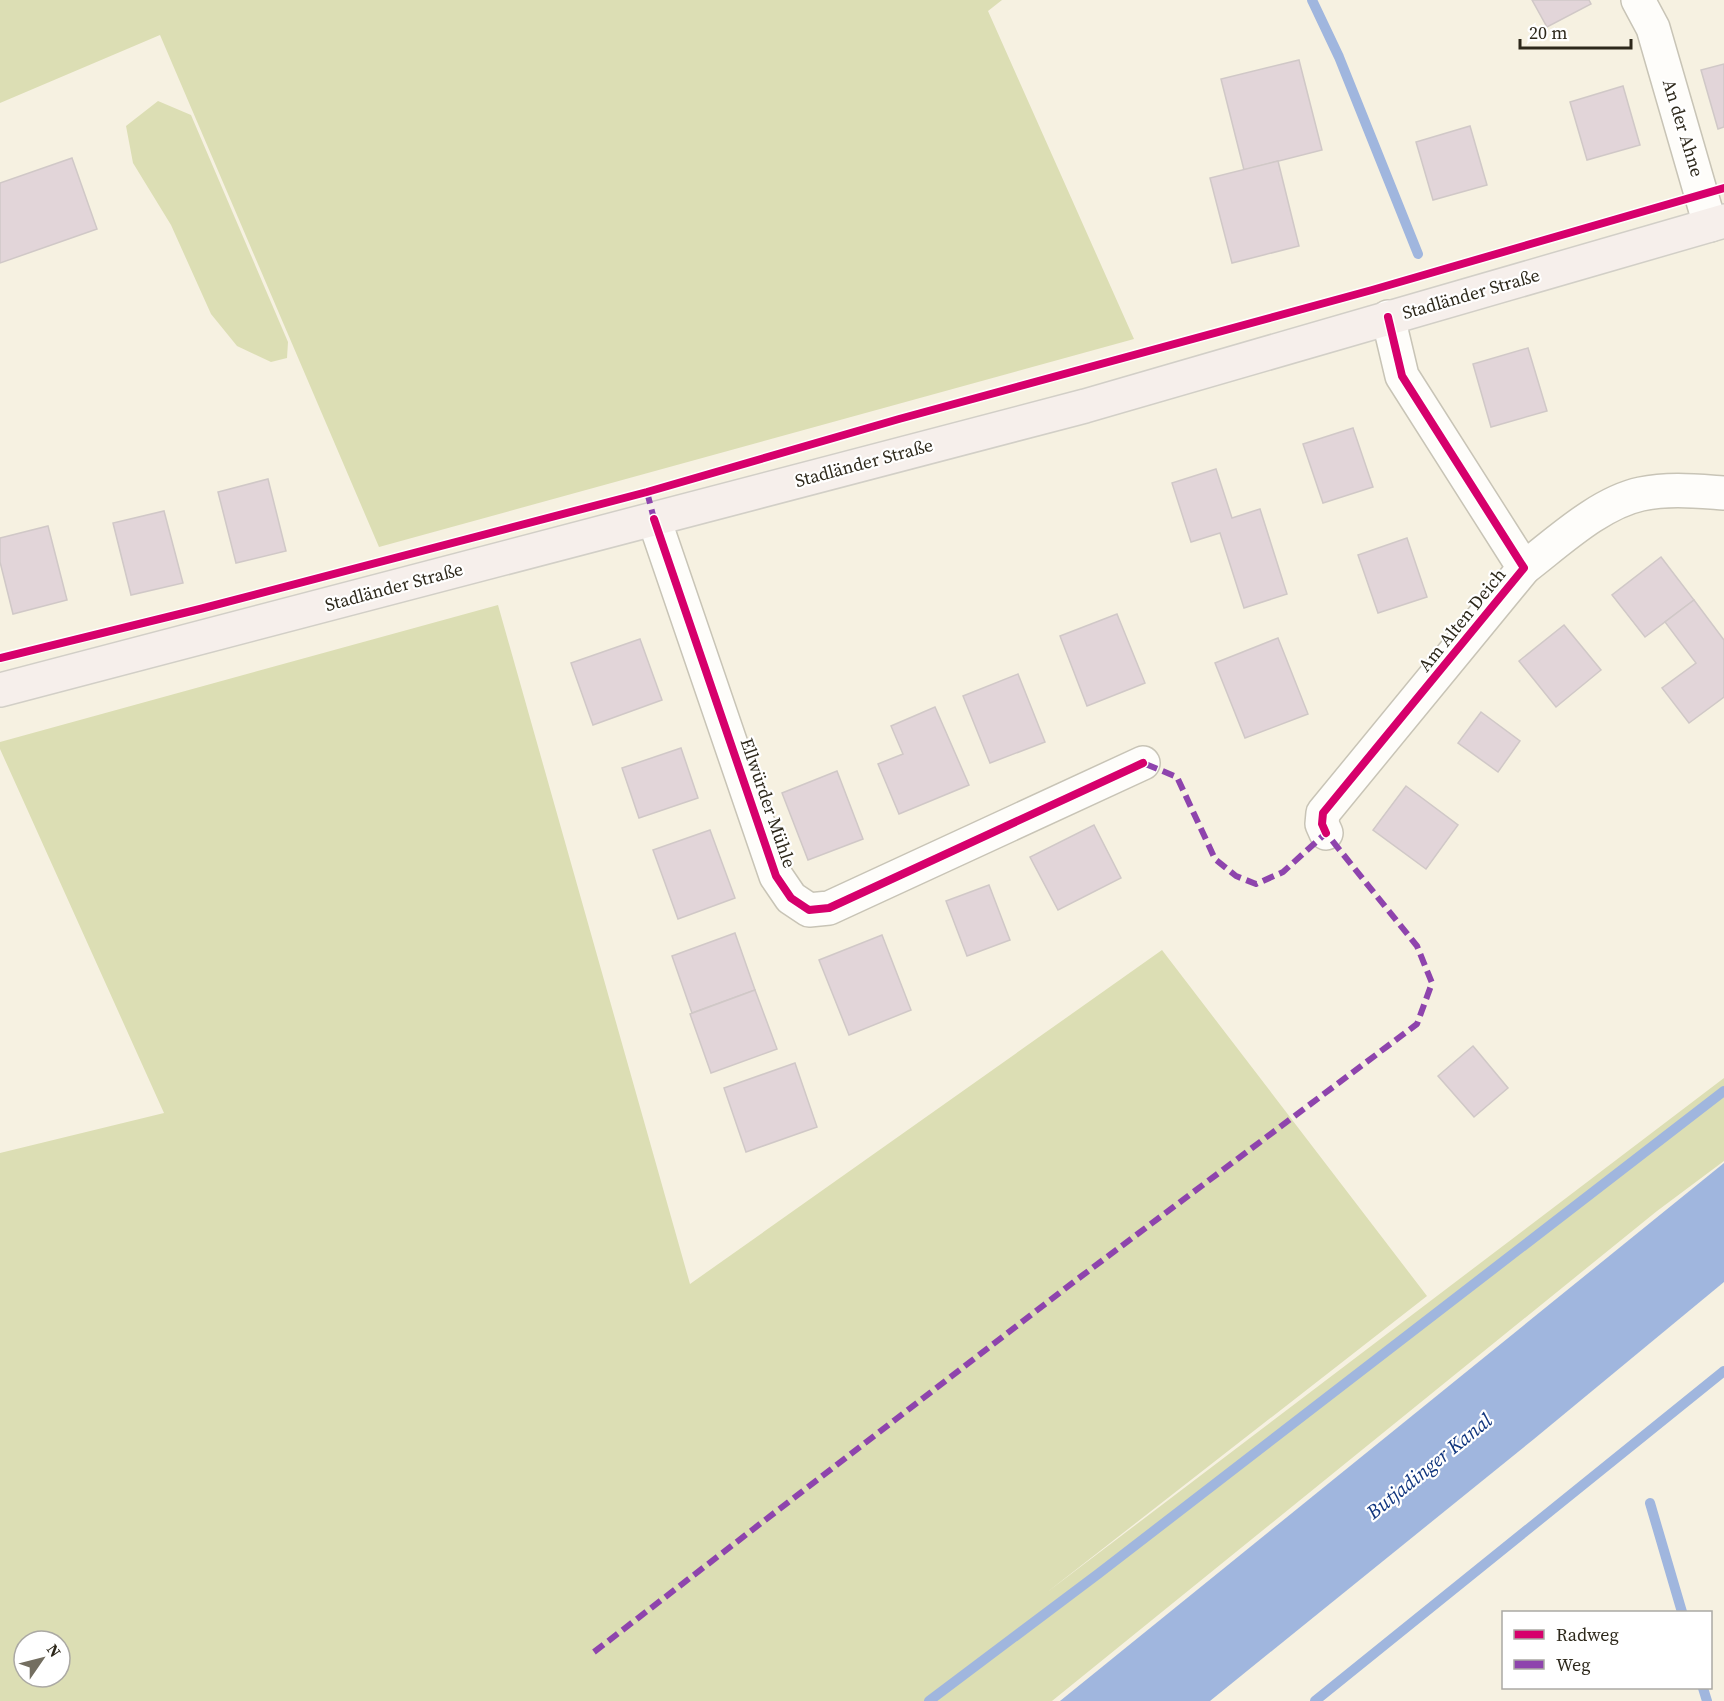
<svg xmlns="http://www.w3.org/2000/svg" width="1724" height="1701" viewBox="0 0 1724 1701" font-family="'Source Serif 4',serif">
<rect width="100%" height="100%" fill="#f6f1e1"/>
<g fill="#dcdeb4" fill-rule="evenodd">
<polygon points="0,0 1002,0 988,11 1134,339 379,547 160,35 0,103"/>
<polygon points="158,101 191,115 288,342 287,358 271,362 237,346 211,314 171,225 133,163 126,126"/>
<path d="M 498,605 L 690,1284 L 1162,950 L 1427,1296 L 1046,1593 L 1724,1078 L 1724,1161 L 1657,1211 L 1052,1701 L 0,1701 L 0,1153 L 164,1113 L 0,749 L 0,742 ZM 24,1641 L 60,1641 L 60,1677 L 24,1677 Z"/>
</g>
<polygon fill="#a0b6de" points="1724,1163 1724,1282 1534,1439 1210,1701 1060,1701"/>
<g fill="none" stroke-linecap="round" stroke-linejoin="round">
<g stroke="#a0b6de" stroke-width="10">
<polyline points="1312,0 1339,57 1418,254"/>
<polyline points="1650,1503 1682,1612"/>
<polyline points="1703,1688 1707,1701"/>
<polyline points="929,1701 1098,1574 1724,1091"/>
<polyline points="1315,1701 1724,1371"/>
</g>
</g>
<g fill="#e2d5d9" stroke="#d0c8c7" stroke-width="1.5">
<polygon points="1532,0 1589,0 1591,4 1547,27"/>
<polygon points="1299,60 1322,150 1244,170 1221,79"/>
<polygon points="1724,64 1724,127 1718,129 1701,70"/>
<polygon points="1623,86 1640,145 1587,160 1570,102"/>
<polygon points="1470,126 1487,185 1433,200 1416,142"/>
<polygon points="72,158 97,229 0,263 0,183"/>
<polygon points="1278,161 1299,246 1232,263 1210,178"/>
<polygon points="1528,348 1547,411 1491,427 1473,364"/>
<polygon points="1353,428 1373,487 1323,503 1303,444"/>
<polygon points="1216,469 1232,518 1260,509 1287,594 1244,608 1220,533 1191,542 1172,483"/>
<polygon points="268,479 286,551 236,563 218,492"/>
<polygon points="164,511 183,583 131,595 113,523"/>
<polygon points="48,526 67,600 13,614 0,562 0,538"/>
<polygon points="1407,538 1427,597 1378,613 1358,555"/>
<polygon points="1661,557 1694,600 1645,637 1612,595"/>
<polygon points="1694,600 1724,640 1724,697 1689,723 1662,688 1696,663 1665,622"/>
<polygon points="1117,614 1145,683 1087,706 1060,636"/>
<polygon points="1564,625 1601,670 1556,707 1519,661"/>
<polygon points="1278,638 1308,714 1245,738 1215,663"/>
<polygon points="640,639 662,700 593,725 571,663"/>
<polygon points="1018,674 1045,742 990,763 963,696"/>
<polygon points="935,707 969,785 899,814 878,764 903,754 891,726"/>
<polygon points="1481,712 1520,741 1498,772 1458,743"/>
<polygon points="681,748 698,798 639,818 622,768"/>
<polygon points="837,771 863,839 808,860 782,793"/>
<polygon points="1406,786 1458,825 1426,869 1373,830"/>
<polygon points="1094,825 1121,878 1058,910 1030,857"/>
<polygon points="710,830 735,898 678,919 653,850"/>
<polygon points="989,885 1010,940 967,956 946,901"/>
<polygon points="735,933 755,990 692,1013 672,956"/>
<polygon points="882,935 911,1010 849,1035 819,960"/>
<polygon points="755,990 777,1049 711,1073 690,1014"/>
<polygon points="1473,1046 1508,1088 1474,1117 1438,1076"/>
<polygon points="795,1063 817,1127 746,1152 724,1088"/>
</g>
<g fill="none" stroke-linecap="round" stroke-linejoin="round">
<defs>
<g id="minor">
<polyline points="1638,0 1653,28 1710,225"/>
<polyline points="654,519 776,876 791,898 809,910 829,908 1143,763"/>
<path d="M 1524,568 C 1558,542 1599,503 1641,494 C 1669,488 1696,491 1724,493"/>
<polyline points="1326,833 1322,824 1323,813 1524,568 1402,376 1388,317"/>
</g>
<polyline id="primary" points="0,690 1085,406 1724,221"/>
</defs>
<use href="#minor" stroke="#c8c4b6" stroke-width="36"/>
<use href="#primary" stroke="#d2cfc7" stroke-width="36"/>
<use href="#minor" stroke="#fefdfa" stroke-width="33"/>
<use href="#primary" stroke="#f6efeb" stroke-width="33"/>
<g stroke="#8e44ad" stroke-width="6" stroke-dasharray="12 6" stroke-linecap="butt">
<polyline points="647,492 654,519"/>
<polyline points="594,1652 1075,1281 1417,1024 1432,983 1417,946 1326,833 1283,872 1256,884 1236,876 1215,859 1177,777 1143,763"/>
</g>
<defs>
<g id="cycleway">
<polyline points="654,519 776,876 791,898 809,910 829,908 1143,763"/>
<polyline points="0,658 200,609 647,492 899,419 1372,290 1724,188"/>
<polyline points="1326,833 1322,824 1323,813 1524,568 1402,376 1388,317"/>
</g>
</defs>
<use href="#cycleway" stroke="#fff" stroke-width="11"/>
<use href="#cycleway" stroke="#d6006c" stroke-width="8"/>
</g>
<g text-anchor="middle" stroke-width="4.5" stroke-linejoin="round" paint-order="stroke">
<g font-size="18" fill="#2d281b" stroke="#fff">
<text transform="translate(1683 128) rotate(73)" y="6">An der Ahne</text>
<text transform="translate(1471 294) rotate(-16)" y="6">Stadländer Straße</text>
<text transform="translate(864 463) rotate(-15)" y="6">Stadländer Straße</text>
<text transform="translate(394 587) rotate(-15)" y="6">Stadländer Straße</text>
<text transform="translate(1462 620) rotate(-51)" y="6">Am Alten Deich</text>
<text transform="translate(768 803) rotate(71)" y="6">Ellwürder Mühle</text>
</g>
<g font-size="20" font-style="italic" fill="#10357e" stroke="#fff">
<text transform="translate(1429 1466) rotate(-39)" y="7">Butjadinger Kanal</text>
</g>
</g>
<rect x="1502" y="1611" width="210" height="78" fill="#ffffff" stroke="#aba9a4" stroke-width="1.5"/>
<rect x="1514" y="1630" width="30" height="9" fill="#d6006c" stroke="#aba9a4" stroke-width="1.5"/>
<text x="1556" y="1641" font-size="18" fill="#2d281b">Radweg</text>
<rect x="1514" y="1660" width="30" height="9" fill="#8e44ad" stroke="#aba9a4" stroke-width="1.5"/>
<text x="1556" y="1671" font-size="18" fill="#2d281b">Weg</text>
<g transform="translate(42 1659) rotate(55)"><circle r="28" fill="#ffffff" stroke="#aba9a4" stroke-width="1.5"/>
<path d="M0-4.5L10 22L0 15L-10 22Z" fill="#736e60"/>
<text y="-9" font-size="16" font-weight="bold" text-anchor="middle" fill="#2d281b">N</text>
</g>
<path d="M1520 39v9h111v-9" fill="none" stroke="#2d281b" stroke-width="3"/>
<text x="1529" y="39" font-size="18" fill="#2d281b" stroke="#ffffff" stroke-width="4.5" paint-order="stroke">20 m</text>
</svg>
